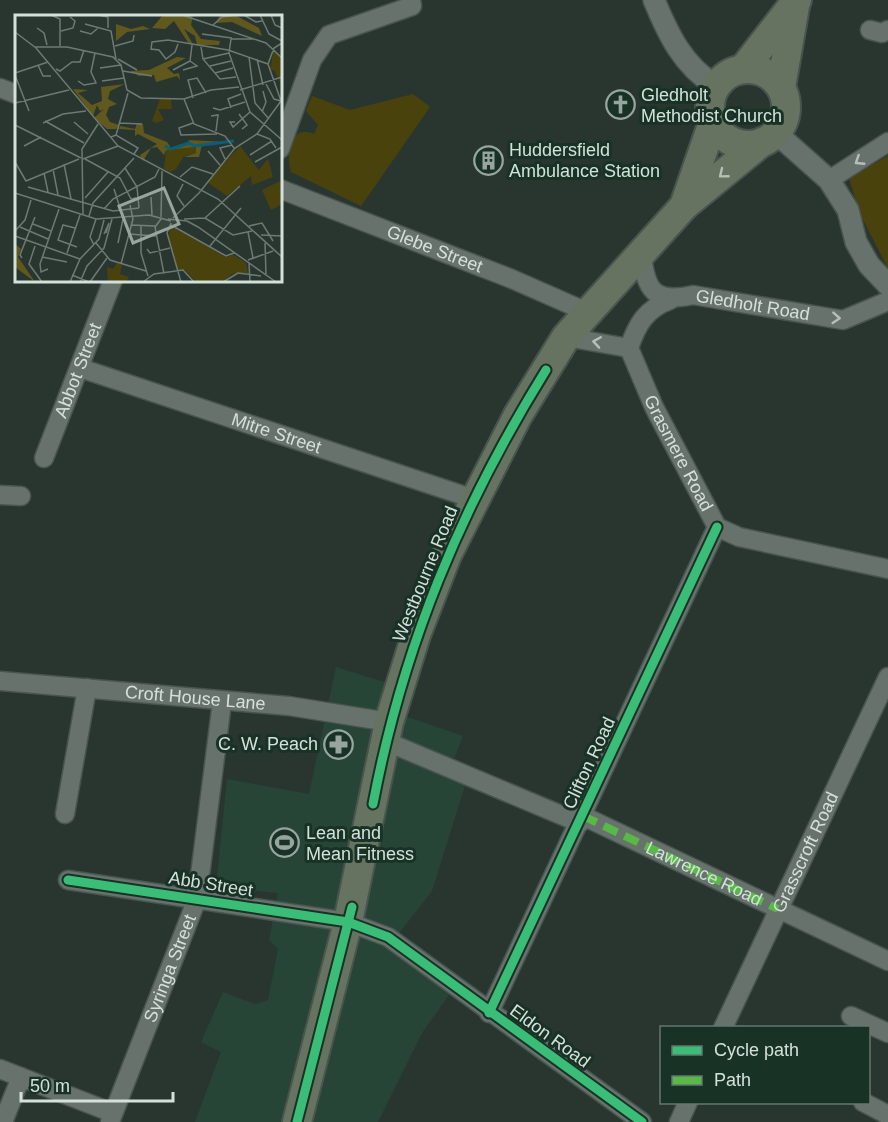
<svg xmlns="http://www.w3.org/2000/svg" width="888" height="1122" viewBox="0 0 888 1122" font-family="Helvetica,sans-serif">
<rect width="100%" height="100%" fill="#293630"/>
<polygon fill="#264536" points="336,667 400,687 393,712 463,736 451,767 468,776 432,891 393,941 454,988 422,1033 378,1122 195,1122 221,1052 201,1042 223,992 255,1004 268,1000 278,949 269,940 278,893 216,887 227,779 309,794"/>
<g fill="#4a420c">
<path d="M 413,94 L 430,107 L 361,206 L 291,172 C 286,155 289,124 314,134 L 318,125 L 306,111 L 312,96 L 350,110 Z"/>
<polygon points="888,156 888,268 860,214 849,178"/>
</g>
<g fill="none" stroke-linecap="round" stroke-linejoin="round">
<defs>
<g id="minor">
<polyline points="870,30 882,33 888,30"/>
<polyline points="0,88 16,94"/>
<polyline points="280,149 312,60 329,35 412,6 411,0"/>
<polyline points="829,180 888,142"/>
<path id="s1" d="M 280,189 L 512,279 L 587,312"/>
<path id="s2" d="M 642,255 C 646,292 655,303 693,295 L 843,320 L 888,301"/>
<path id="s3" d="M 670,300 C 646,309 637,324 629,348 L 654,407 L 717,527 L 739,537 L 888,569"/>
<polyline points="566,337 629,348"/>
<path id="s4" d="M 80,368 L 474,499"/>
<path id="s5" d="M 44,458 L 113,280"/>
<polyline points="0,495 21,496"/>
<path id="s6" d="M 0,681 L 289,706 L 389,722"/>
<polyline points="385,741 580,823"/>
<polyline points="65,814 87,688"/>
<polyline points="583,816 888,961"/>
<polyline points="68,880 348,922 388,937 642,1122"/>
<polyline points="489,1013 717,527"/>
<polyline points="851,1016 888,1033"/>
<path id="s7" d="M 723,1028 L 888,677"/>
<polyline points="0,1069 113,1113"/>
<polyline points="863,1102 888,1115"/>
<polyline points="3,1122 21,1077"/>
<path id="s8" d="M 110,1122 L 197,899 L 222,702"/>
<polyline points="679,1122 688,1102"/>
</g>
<g id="tertiary">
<path d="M 654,0 C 668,34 683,66 716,86"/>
<polyline points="776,133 829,180 848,210 856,242 869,265 888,285"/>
</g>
<g id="trunk">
<polyline points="744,68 797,0"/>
<circle cx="748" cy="107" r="38"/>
<polyline points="781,87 795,6"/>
<polyline points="684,206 713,122"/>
<polyline points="297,1122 348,922 389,722 416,635 447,555 518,415 566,337 684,206 762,142"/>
</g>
</defs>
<use href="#minor" stroke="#48544e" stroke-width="21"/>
<use href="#tertiary" stroke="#48544e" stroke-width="24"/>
<use href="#trunk" stroke="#48544e" stroke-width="32"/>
<use href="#minor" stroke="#68726d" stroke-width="18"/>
<use href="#tertiary" stroke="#68726d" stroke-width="21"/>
<use href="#trunk" stroke="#667360" stroke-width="28"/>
<path stroke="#58b947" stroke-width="8" stroke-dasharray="15 8" stroke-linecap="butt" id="s9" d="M 583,816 L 778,909"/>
<defs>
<g id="cycleway">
<path d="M 373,804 C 403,646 461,507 546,370"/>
<polyline points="68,880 348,922 388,937 642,1122"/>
<polyline points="489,1013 717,527"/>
<polyline points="297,1122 352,907"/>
</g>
</defs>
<use href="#cycleway" stroke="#193226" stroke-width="13"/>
<use href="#cycleway" stroke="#3abd76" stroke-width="9"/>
</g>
<defs><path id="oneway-chevron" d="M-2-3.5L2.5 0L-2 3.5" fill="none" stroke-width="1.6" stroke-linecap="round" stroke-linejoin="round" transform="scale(1.5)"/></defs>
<g stroke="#b3c0b9">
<use href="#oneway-chevron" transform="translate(859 161) rotate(147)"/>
<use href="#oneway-chevron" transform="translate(836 318) rotate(4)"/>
<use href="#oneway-chevron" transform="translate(597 342) rotate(-171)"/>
</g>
<use stroke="#b2c0b5" href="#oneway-chevron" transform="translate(723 174) rotate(141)"/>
<defs>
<symbol id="church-ring" viewBox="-11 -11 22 22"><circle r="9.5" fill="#193226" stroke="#98a59e" stroke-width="1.5"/><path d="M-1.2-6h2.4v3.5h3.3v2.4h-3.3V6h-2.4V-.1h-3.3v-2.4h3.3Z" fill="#98a59e"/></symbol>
<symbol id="building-ring" viewBox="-11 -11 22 22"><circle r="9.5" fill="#193226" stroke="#98a59e" stroke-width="1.5"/><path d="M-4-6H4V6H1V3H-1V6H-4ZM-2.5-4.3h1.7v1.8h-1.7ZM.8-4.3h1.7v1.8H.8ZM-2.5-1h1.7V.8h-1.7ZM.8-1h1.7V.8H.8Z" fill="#98a59e"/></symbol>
<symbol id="pharmacy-ring" viewBox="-11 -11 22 22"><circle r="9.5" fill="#193226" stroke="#98a59e" stroke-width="1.5"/><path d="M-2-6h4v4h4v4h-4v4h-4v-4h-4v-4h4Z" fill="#98a59e"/></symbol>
<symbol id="stadium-ring" viewBox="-11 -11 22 22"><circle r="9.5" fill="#193226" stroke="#98a59e" stroke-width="1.5"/><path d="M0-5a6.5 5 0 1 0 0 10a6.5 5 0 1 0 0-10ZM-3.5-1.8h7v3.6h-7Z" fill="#98a59e"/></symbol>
</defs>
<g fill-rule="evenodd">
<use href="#church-ring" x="604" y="88" width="33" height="33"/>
<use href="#building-ring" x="472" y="144" width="33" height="33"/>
<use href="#pharmacy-ring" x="322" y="728" width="33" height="33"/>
<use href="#stadium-ring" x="268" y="826" width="33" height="33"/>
</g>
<g text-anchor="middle" stroke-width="6" stroke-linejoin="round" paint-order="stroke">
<g font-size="18" fill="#d3e1d9" stroke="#193226" text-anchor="start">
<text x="641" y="101">Gledholt<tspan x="641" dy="21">Methodist Church</tspan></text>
<text x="509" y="156">Huddersfield<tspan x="509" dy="21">Ambulance Station</tspan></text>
<text x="318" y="750" text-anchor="end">C. W. Peach</text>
<text x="306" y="839">Lean and<tspan x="306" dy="21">Mean Fitness</tspan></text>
</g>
<g font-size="18" fill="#d3e1d9" stroke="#193226">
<text dy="6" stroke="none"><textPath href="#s1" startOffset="166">Glebe Street</textPath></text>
<text dy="6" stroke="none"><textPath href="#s2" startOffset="140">Gledholt Road</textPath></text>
<text dy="6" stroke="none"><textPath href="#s5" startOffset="94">Abbot Street</textPath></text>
<text dy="6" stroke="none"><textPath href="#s4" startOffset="207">Mitre Street</textPath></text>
<text dy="6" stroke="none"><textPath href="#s3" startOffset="182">Grasmere Road</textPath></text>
<text transform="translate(425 574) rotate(-68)" y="6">Westbourne Road</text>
<text dy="6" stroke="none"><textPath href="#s6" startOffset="196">Croft House Lane</textPath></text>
<text transform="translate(589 763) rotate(-65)" y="6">Clifton Road</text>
<text dy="6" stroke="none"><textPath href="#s7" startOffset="194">Grasscroft Road</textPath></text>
<text dy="6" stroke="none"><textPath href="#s9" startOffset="134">Lawrence Road</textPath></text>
<text transform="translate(211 884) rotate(9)" y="6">Abb Street</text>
<text dy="6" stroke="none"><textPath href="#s8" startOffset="165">Syringa Street</textPath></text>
<text transform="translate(550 1036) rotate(36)" y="6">Eldon Road</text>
</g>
</g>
<g transform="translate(15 15)">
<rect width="267" height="267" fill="#293630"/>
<path d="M 259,34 L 267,45 L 267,71 L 259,55 L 255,55 ZM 145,84 L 156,84 L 157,94 L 143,94 L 149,105 L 141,108 L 137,106 ZM 225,131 L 244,155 L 242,157 L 253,144 L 258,162 L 237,170 L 236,161 L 212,181 L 192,167 ZM 182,132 L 181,138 L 169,141 L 161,154 L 156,157 L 149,154 L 151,134 ZM 267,165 L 267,189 L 256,195 L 247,175 ZM 156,210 L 210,242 L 219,240 L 231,248 L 233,258 L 217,259 L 207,267 L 181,267 L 170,255 L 163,255 L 153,222 ZM 102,248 L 107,250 L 105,259 L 114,262 L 111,267 L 93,267 L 92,252 L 98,254 Z" fill="#4a420c"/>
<path d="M 148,0 L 178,0 L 176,10 L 186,24 L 205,26 L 204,30 L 182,30 L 180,21 L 169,14 L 178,29 L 174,29 L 159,6 L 150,14 L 137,13 ZM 205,0 L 220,0 L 244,13 L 247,21 L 217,7 L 201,8 ZM 101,9 L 116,14 L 128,11 L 135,14 L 112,17 L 101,26 ZM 162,42 L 171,43 L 152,53 L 159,59 L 164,58 L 165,65 L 162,61 L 141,67 L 139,60 L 124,61 L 115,56 L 134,55 ZM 110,69 L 95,76 L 93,84 L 102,89 L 94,92 L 91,100 L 95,107 L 104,110 L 101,114 L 92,114 L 79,103 L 89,94 L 85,96 L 82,90 L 78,101 L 58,74 L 73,75 L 63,78 L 77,90 L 87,86 L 86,72 ZM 122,108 L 128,109 L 129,118 L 152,127 L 156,133 L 172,130 L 174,125 L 210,127 L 187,130 L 184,142 L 169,142 L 181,138 L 181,132 L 151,135 L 149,140 L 142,132 L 136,133 L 128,146 L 125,140 L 142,129 L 123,119 L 120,121 L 120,115 L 104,114 L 105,111 L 120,114 ZM 0,229 L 6,234 L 3,242 L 20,267 L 0,252 Z" fill="#61581d"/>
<path fill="none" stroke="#0b5e77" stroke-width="3" d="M 150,131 L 156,134 L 174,128 L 179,131 L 219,126"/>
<path fill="none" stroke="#6d7a74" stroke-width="1.5" d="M 36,0 L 45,4 L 45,31M 83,0 L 93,2 L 93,13M 167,0 L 251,28 L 267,43M 229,0 L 241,7 L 247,6M 245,0 L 254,19 L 267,26M 256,0 L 260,10 L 267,13M 70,9 L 96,16 L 101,44M 198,10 L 207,2 L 221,0M 22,13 L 29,18 L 32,30M 46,16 L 58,13 L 60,6 L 55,2M 65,16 L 76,19 L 83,13M 0,17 L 21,33 L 103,131 L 203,184 L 267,242M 187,19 L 217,23M 238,24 L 216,24 L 214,38 L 235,97 L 267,125M 163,29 L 160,37 L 151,44 L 144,35 L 136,34 L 137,27 L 153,25 L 213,35 L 253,49M 100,31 L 118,26 L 119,20M 20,32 L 52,32 L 98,42 L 106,50 L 112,75 L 126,83 L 169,84 L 196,75 L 224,72M 186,32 L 188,44 L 205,64 L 221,62M 234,42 L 240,88 L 254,104M 103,44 L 122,55M 188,44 L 214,38M 242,44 L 248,70M 23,50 L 28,61 L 36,61M 195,51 L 216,46M 85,53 L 106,50M 41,54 L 45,56 L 57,47 L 65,47 L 69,35M 158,55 L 175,46 L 177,30M 168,55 L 182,51 L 175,46M 108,56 L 137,61M 0,58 L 33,47M 200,58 L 218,53M 0,60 L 14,96M 63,66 L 69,70 L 81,68 L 76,57 L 80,38M 87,66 L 109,63M 251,69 L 259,84 L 266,86M 225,75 L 267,62M 178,83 L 173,65 L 182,63 L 191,78M 169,84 L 179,109 L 210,121 L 219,133M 266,86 L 253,49 L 259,33 L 267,28M 0,88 L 54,75M 198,93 L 205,95 L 230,87M 216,93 L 213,84 L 226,79M 247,97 L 251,87 L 248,76M 224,99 L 232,110 L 227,114M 196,101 L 203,100 L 201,116M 30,106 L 69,128M 59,107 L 73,119M 220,107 L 215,107 L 218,112 L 235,97M 28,108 L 48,99 L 71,96M 105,108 L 127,109M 178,108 L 164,113 L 166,120 L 202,119M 0,110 L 66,143M 242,119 L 255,124 L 261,133M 101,120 L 113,78M 96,122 L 101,120 L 123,133 L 119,139M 9,131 L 26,122M 193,136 L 205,150M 235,140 L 257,126M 68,144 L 103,131M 70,144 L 105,163 L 116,184 L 121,183M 210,144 L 205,133 L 217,130M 0,147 L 11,166M 240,147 L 267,132M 49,149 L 56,184M 110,153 L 122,172 L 124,193M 38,154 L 43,180M 29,158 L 33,177M 165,162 L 177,152 L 198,159M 11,166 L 64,144M 168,169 L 162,181 L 169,191M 13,172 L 98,196 L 124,193M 99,174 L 106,196M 0,178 L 81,204 L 134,200 L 156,206M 136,182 L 137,200M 70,183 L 93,157M 89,194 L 98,184 L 140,162 L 144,154M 68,199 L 67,134 L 83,109M 74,201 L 78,188 L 119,143M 146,202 L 147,156M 158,203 L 184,178 L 220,133 L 242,119 L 266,86M 190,203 L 225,171M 146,204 L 140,212 L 149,259M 153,204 L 172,206 L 183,212 L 261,267M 169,204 L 190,203 L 218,220 L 237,216M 156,208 L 152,218 L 166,267M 18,209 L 36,216M 116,210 L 140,211M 126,210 L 126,238 L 133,261M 156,210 L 211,241 L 219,238M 234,211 L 247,208 L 258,226M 5,212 L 33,224M 60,213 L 48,210 L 43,225 L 62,232M 0,216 L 10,205 L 16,185M 233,217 L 238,243M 89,219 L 94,208 L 91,218M 114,219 L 141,221M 246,220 L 267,221M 0,221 L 65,244M 81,228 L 95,245 L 131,256M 103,228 L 108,204M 250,228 L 251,259M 79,230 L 75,222 L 81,204M 20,231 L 14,249 L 27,267M 195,231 L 226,193M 132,234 L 135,238 L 155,233M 52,238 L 65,200M 27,242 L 52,247M 7,243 L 5,240 L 20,202M 233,245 L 258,236M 234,248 L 235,267M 106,249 L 118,204 L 115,190M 33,254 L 26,257 L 25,249 L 44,194M 57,260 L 74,267M 55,267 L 65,244 L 84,224 L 89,205M 65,267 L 72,251 L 89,233 L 97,204M 75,267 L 92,243M 128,267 L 139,259 L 168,255 L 179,267M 208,267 L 223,258 L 246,261"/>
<path fill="#98a59e" fill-opacity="0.15" stroke="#98a59e" stroke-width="3" d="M 149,173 L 164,209 L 118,228 L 104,191 Z"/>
<rect width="267" height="267" fill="none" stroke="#d3e1d9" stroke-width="3"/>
</g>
<rect x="660" y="1026" width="210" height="78" fill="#193226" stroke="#63786e" stroke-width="1.5"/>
<rect x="672" y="1046" width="30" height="9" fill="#3abd76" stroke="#63786e" stroke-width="1.5"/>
<text x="714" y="1056" font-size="18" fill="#d3e1d9">Cycle path</text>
<rect x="672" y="1076" width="30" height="9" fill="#58b947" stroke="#63786e" stroke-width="1.5"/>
<text x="714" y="1086" font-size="18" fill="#d3e1d9">Path</text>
<path d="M21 1092v9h152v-9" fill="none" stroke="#d3e1d9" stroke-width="3"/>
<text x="30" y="1092" font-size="18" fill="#d3e1d9" stroke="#193226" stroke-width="4.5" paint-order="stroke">50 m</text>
</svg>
